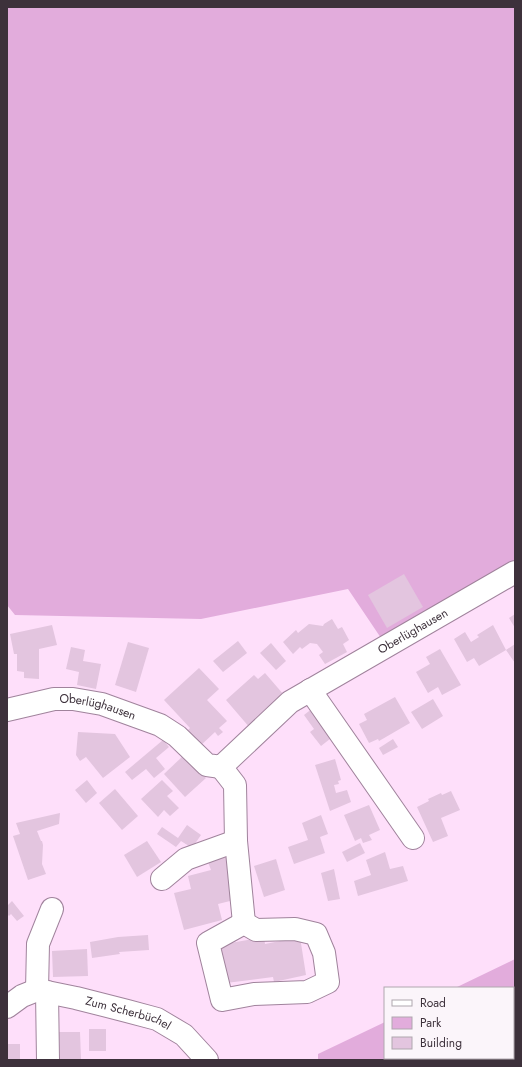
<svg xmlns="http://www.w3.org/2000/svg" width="522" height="1067" viewBox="0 0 522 1067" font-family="Jost,sans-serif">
<rect width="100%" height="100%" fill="#fedffa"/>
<g fill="#e2acdc">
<polygon points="7,7 515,7 515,560 383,641 348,589 201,619 15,615 7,605"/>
<polygon points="515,959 515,1060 318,1060 318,1054 385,1022 385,1058 513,1058 513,988 455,988"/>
</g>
<g fill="#e3c5df">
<polygon points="404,574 423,607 387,628 368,595"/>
<polygon points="515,614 515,628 509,618"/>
<polygon points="332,619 338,629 342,627 349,640 343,644 347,652 325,664 319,655 323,652 317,644 310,643 302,649 300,647 293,654 283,642 296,630 298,633 309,624 323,626 324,624"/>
<polygon points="52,625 57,645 39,649 39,679 24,678 24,672 17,671 17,654 14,654 10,634"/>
<polygon points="493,625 506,650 515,644 515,663 506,650 479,666 474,658 467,662 454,639 465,632 471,642 479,637 477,635"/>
<polygon points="238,641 247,653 223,672 213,661"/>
<polygon points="128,642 149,648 136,692 115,685"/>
<polygon points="271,643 286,661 276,670 260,653"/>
<polygon points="71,647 85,650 83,661 101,664 96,689 77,685 79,672 66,669"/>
<polygon points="440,649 461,685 442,695 438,687 428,693 416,672 430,664 426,657"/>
<polygon points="199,668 219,689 207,700 227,721 219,728 223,732 218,736 215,732 199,747 186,732 190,728 164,700"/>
<polygon points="265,673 284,695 250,728 226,700 254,675 258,679"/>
<polygon points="395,697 410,723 379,741 378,739 369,743 359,724 367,720 364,714"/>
<polygon points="433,699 443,716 422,729 411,712"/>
<polygon points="313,708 335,735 321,746 310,732 314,729 304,715"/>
<polygon points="78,732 115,734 130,757 103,778 86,757 80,761 76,755"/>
<polygon points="393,739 398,747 383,755 379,748"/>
<polygon points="163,740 169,747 156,758 165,769 154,778 146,769 132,780 125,772"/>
<polygon points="184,755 206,778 185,797 164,774"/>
<polygon points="335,759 341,780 338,781 339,784 334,785 336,793 347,790 351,802 330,811 315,765"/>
<polygon points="87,780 97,793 86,803 75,790"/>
<polygon points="162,780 173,791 167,796 179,808 170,816 164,810 158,817 141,799"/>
<polygon points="115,789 138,816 122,830 99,803"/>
<polygon points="451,791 460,810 441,818 448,836 433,842 417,807 429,801 428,799 441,793 442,795"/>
<polygon points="369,805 380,830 369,835 372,840 363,843 361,838 355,841 344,815"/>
<polygon points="60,813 59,824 37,831 41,841 42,841 43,845 42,864 46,874 28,880 13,836 20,834 16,823"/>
<polygon points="321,815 328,834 320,837 325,853 294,864 288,847 308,840 302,823"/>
<polygon points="187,825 201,835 192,848 181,841 176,847 157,834 162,827 178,838"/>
<polygon points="147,841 161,862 137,877 124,855"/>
<polygon points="360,843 365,853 347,862 342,852"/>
<polygon points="385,852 390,869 403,866 408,881 358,896 354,881 371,875 366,860"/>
<polygon points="230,856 238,899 218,904 222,920 184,930 174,893 191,889 188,876 211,870 208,862"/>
<polygon points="276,859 285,890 264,897 254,866"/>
<polygon points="334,869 340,899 328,901 321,873"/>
<polygon points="12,901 24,916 17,921 11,914 9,916 7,914 7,903 8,905"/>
<polygon points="148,935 149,950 119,952 120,954 92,958 90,942 118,937"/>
<polygon points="264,937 265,944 300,937 306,975 274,982 273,977 226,983 219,945"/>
<polygon points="87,949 88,976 53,977 52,951"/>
<rect x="89" y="1029" width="17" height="22"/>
<polygon points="59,1032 80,1032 81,1059 60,1059"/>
<rect x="7" y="1044" width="13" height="16"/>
</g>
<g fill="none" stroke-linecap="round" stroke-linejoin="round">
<defs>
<g id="minor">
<polyline points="310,690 413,838"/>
<path id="s1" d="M 7,710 L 54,699 L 73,699 L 102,704 L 160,725 L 177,736 L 207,765 L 221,767 L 290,702 L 515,572"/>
<polyline points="221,767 235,785 236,841 244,923"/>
<polyline points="162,879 186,859 236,841"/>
<polygon points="244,923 256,930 295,929 316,934 324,953 328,982 307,992 254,994 222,1000 208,943"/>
<polyline points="37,990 38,944 52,909"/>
<polyline points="47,992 48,1060"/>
<path id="s2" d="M 7,1007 L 22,996 L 37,990 L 76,998 L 127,1011 L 157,1019 L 184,1035 L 207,1060"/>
</g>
</defs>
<use href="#minor" stroke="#a0839c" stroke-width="24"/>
<use href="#minor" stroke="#fff" stroke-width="22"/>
</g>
<g text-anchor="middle" stroke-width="3.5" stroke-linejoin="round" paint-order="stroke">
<g font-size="12" fill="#3d313b" stroke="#fbf5fa">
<text dy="4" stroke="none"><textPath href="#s1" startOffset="471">Oberlüghausen</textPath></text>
<text dy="4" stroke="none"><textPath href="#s1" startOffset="93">Oberlüghausen</textPath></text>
<text dy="4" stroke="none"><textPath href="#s2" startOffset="129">Zum Scherbüchel</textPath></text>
</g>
</g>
<rect width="522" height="1067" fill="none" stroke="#3d313b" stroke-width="16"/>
<rect x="384" y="987" width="130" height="72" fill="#fbf5fa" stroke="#afa7ae"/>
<rect x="392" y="1000" width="20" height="6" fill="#ffffff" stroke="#afa7ae"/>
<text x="420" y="1007" font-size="12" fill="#3d313b">Road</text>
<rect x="392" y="1017" width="20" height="12" fill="#e2acdc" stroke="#afa7ae"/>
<text x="420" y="1027" font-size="12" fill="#3d313b">Park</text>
<rect x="392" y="1037" width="20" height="12" fill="#e3c5df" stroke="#afa7ae"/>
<text x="420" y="1047" font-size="12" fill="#3d313b">Building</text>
</svg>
